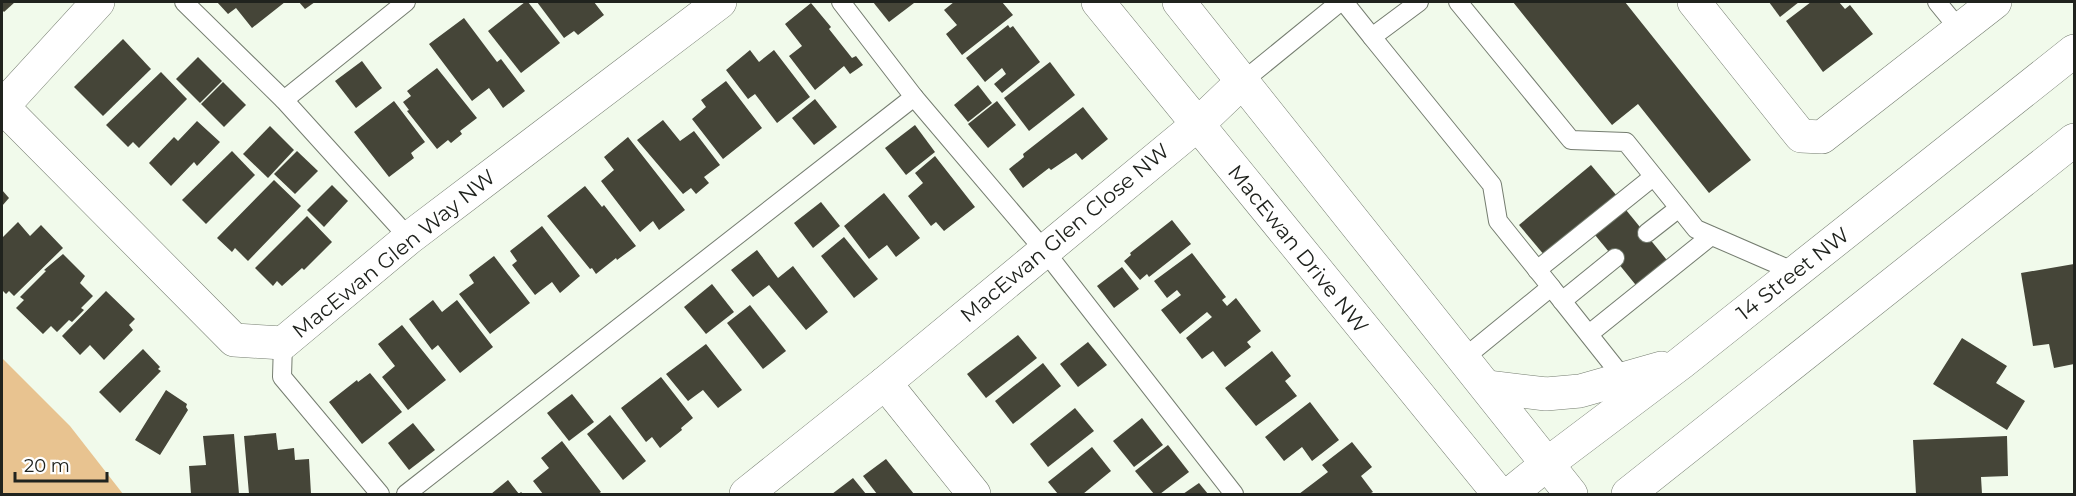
<svg xmlns="http://www.w3.org/2000/svg" width="2076" height="496" viewBox="0 0 2076 496" font-family="Montserrat,sans-serif">
<rect width="100%" height="100%" fill="#f1faeb"/>
<polygon fill="#e8c390" points="2,358 70,426 123,494 2,494"/>
<g fill="#454538">
<polygon points="2,2 15,2 4,12 2,10"/>
<polygon points="217,2 285,2 252,28 236,8 228,14"/>
<polygon points="299,2 315,2 305,9"/>
<polygon points="525,2 528,2 560,43 521,73 488,31"/>
<polygon points="537,2 594,2 604,15 578,35 574,31 564,38"/>
<polygon points="873,2 913,2 914,3 889,22"/>
<polygon points="954,2 1002,2 1013,15 962,55 946,34 957,25 944,10"/>
<polygon points="1513,2 1625,2 1751,160 1709,193 1638,104 1612,125"/>
<polygon points="1769,2 1799,2 1780,17"/>
<polygon points="1811,2 1839,2 1845,9 1850,5 1873,34 1823,72 1786,21"/>
<polygon points="811,3 831,27 829,29 852,58 856,56 863,65 850,74 844,66 815,90 789,56 802,46 785,24"/>
<polygon points="464,18 497,62 501,59 525,91 503,108 489,88 472,101 429,44"/>
<polygon points="1008,25 1010,28 1013,26 1040,62 1002,93 994,84 1006,74 1002,68 985,82 966,58"/>
<polygon points="123,39 151,69 103,116 74,87"/>
<polygon points="750,50 759,62 774,50 810,97 777,123 755,94 748,99 726,70"/>
<polygon points="198,57 222,81 200,103 176,79"/>
<polygon points="362,61 382,88 356,108 335,81"/>
<polygon points="1050,62 1075,95 1029,131 1004,98"/>
<polygon points="437,68 477,118 460,131 462,134 451,143 448,140 437,149 407,111 409,110 403,102 411,96 407,91"/>
<polygon points="161,72 187,99 139,148 133,142 128,147 106,125"/>
<polygon points="726,81 762,128 723,159 692,119 706,107 701,100"/>
<polygon points="223,82 246,105 224,127 201,104"/>
<polygon points="978,85 992,103 968,122 954,105"/>
<polygon points="815,99 837,127 814,145 792,118"/>
<polygon points="394,101 425,142 411,153 414,158 389,177 354,132"/>
<polygon points="997,101 1016,125 988,148 968,124"/>
<polygon points="1083,107 1108,139 1082,160 1076,153 1051,170 1049,168 1023,188 1009,169 1024,157 1023,154"/>
<polygon points="663,120 680,141 694,131 720,165 704,177 709,183 696,194 691,188 683,194 637,140"/>
<polygon points="197,121 220,142 197,166 194,162 171,186 149,163 174,137 178,141"/>
<polygon points="915,125 935,152 906,175 885,148"/>
<polygon points="270,126 294,150 268,178 243,154"/>
<polygon points="628,137 685,210 659,230 653,221 640,232 601,181 614,170 604,157"/>
<polygon points="232,151 255,175 206,224 182,200"/>
<polygon points="297,151 318,171 295,194 274,174"/>
<polygon points="935,156 975,207 944,231 936,222 931,226 908,196 923,183 915,173"/>
<polygon points="1591,165 1617,196 1545,256 1519,225"/>
<polygon points="274,180 301,206 248,261 235,248 232,252 217,238"/>
<polygon points="332,185 348,201 324,227 307,210"/>
<polygon points="585,186 602,207 604,205 636,246 617,260 616,258 596,274 592,268 590,269 547,216"/>
<polygon points="2,190 9,198 2,206"/>
<polygon points="884,193 920,238 896,257 887,245 869,259 844,226"/>
<polygon points="821,202 840,226 813,248 794,223"/>
<polygon points="1622,205 1675,270 1644,295 1591,230"/>
<polygon points="307,216 332,242 304,270 302,268 282,286 277,281 273,286 255,268"/>
<polygon points="1172,220 1191,244 1149,277 1147,274 1140,280 1124,261 1131,255 1130,253"/>
<polygon points="18,222 30,236 41,225 63,248 14,296 9,291 6,294 2,290 2,238"/>
<polygon points="542,226 580,276 560,293 552,282 535,295 512,265 517,261 510,251"/>
<polygon points="844,237 878,279 854,298 821,256"/>
<polygon points="757,250 778,278 793,266 828,312 806,330 769,285 753,297 731,270"/>
<polygon points="1192,253 1226,297 1222,300 1227,306 1236,298 1261,331 1247,342 1251,347 1225,367 1213,351 1202,359 1186,338 1212,317 1207,312 1180,334 1161,310 1181,295 1177,290 1167,298 1154,281"/>
<polygon points="63,254 85,276 80,283 93,296 81,308 84,310 72,322 69,320 57,332 51,326 43,334 16,308 24,300 20,297 46,271 44,270"/>
<polygon points="494,256 530,303 490,334 459,294 474,283 469,275"/>
<polygon points="2074,264 2074,364 2054,368 2049,344 2033,346 2021,273"/>
<polygon points="1122,267 1139,289 1114,308 1097,286"/>
<polygon points="712,284 734,312 706,334 684,307"/>
<polygon points="106,291 135,319 129,325 133,330 104,360 90,345 80,355 62,336"/>
<polygon points="433,300 442,312 457,300 493,347 460,373 438,345 432,350 409,319"/>
<polygon points="750,305 786,351 763,369 727,323"/>
<polygon points="402,325 446,380 408,410 382,377 395,366 378,344"/>
<polygon points="1018,335 1037,358 986,398 967,374"/>
<polygon points="1962,338 2007,366 1996,383 2025,401 2007,430 1933,384"/>
<polygon points="1088,342 1107,365 1078,387 1060,364"/>
<polygon points="706,344 742,390 718,408 703,390 688,401 666,374"/>
<polygon points="143,349 160,367 158,369 161,371 120,413 99,392"/>
<polygon points="1272,351 1291,376 1285,381 1297,396 1256,426 1225,388"/>
<polygon points="1043,363 1061,386 1013,424 995,401"/>
<polygon points="370,373 402,412 362,444 329,402 357,380 358,382"/>
<polygon points="661,377 693,418 681,428 682,430 660,448 652,437 646,442 621,408"/>
<polygon points="166,390 187,404 186,407 188,410 160,455 135,440"/>
<polygon points="572,394 594,422 569,441 547,413"/>
<polygon points="1310,402 1339,440 1312,461 1302,447 1284,461 1265,437"/>
<polygon points="1075,408 1094,431 1048,467 1030,444"/>
<polygon points="610,415 646,461 623,480 587,434"/>
<polygon points="1142,418 1163,445 1134,467 1113,441"/>
<polygon points="413,423 435,450 409,470 388,443"/>
<polygon points="276,433 278,450 294,448 295,460 309,459 311,494 249,494 244,436"/>
<polygon points="234,434 239,494 191,494 189,466 206,465 203,436"/>
<polygon points="2007,436 2008,476 1981,477 1982,494 1916,494 1913,440"/>
<polygon points="562,441 601,492 598,494 543,494 533,481 549,468 541,458"/>
<polygon points="1352,442 1372,467 1361,476 1373,492 1369,494 1299,494 1328,472 1322,465"/>
<polygon points="1168,445 1189,472 1160,494 1154,494 1135,471"/>
<polygon points="1092,447 1111,471 1083,494 1058,494 1048,482"/>
<polygon points="886,459 914,494 877,494 863,476"/>
<polygon points="853,478 866,494 832,494"/>
<polygon points="508,480 519,494 521,492 523,494 491,494"/>
<polygon points="1199,483 1208,494 1183,494"/>
</g>
<g fill="none" stroke-linecap="round" stroke-linejoin="round">
<defs>
<g id="service">
<polyline points="184,2 284,100 409,238"/>
<polyline points="841,2 914,97 1044,250 1234,494"/>
<polyline points="1344,2 1372,37 1419,2"/>
<polyline points="1458,2 1571,140 1626,142 1696,229 1795,272"/>
<polyline points="1937,2 1959,29"/>
<polyline points="1372,37 1492,185 1498,221 1551,287 1464,358"/>
<polyline points="1243,81 1340,2"/>
<polyline points="284,100 406,2"/>
<polyline points="1647,233 1679,208"/>
<polyline points="1537,270 1653,177"/>
<polyline points="1551,287 1624,379"/>
<polyline points="1562,301 1615,258"/>
<polyline points="1589,334 1711,236"/>
<polyline points="283,343 282,377 380,494"/>
<polyline points="406,494 914,97"/>
</g>
<g id="minor">
<polyline points="1694,2 1801,136 1822,137 1995,2"/>
<polyline points="2,106 234,340 283,343 409,238 720,2"/>
<polyline points="2,107 98,2"/>
<polyline points="885,383 974,494"/>
<polyline points="746,494 885,383 1197,125 1243,81"/>
</g>
<g id="tertiary">
<polyline points="1098,2 1499,494"/>
<polyline points="1179,2 1571,494"/>
</g>
<g id="secondary">
<polyline points="1487,387 1546,394 1580,391 1661,368"/>
<polyline points="1510,494 1547,464 1681,363 2074,51"/>
<polyline points="1628,494 2074,140"/>
</g>
</defs>
<use href="#service" stroke="#757d70" stroke-width="20"/>
<use href="#minor" stroke="#757d70" stroke-width="34"/>
<use href="#tertiary" stroke="#757d70" stroke-width="34"/>
<use href="#secondary" stroke="#757d70" stroke-width="34"/>
<use href="#service" stroke="#fff" stroke-width="18"/>
<use href="#minor" stroke="#fff" stroke-width="33"/>
<use href="#tertiary" stroke="#fff" stroke-width="33"/>
<use href="#secondary" stroke="#fff" stroke-width="33"/>
</g>
<g text-anchor="middle" stroke-width="6" stroke-linejoin="round" paint-order="stroke">
<g font-size="21" fill="#20231e" stroke="#fff">
<text transform="translate(1065 233) rotate(-40)" y="7">MacEwan Glen Close NW</text>
<text transform="translate(1298 249) rotate(51)" y="7">MacEwan Drive NW</text>
<text transform="translate(394 254) rotate(-39)" y="7">MacEwan Glen Way NW</text>
<text transform="translate(1793 274) rotate(-38)" y="7">14 Street NW</text>
</g>
</g>
<rect width="2076" height="496" fill="none" stroke="#20231e" stroke-width="6"/>
<path d="M15 472v9h92v-9" fill="none" stroke="#20231e" stroke-width="3"/>
<text x="24" y="472" font-size="18" fill="#20231e" stroke="#ffffff" stroke-width="4.5" paint-order="stroke">20 m</text>
</svg>
